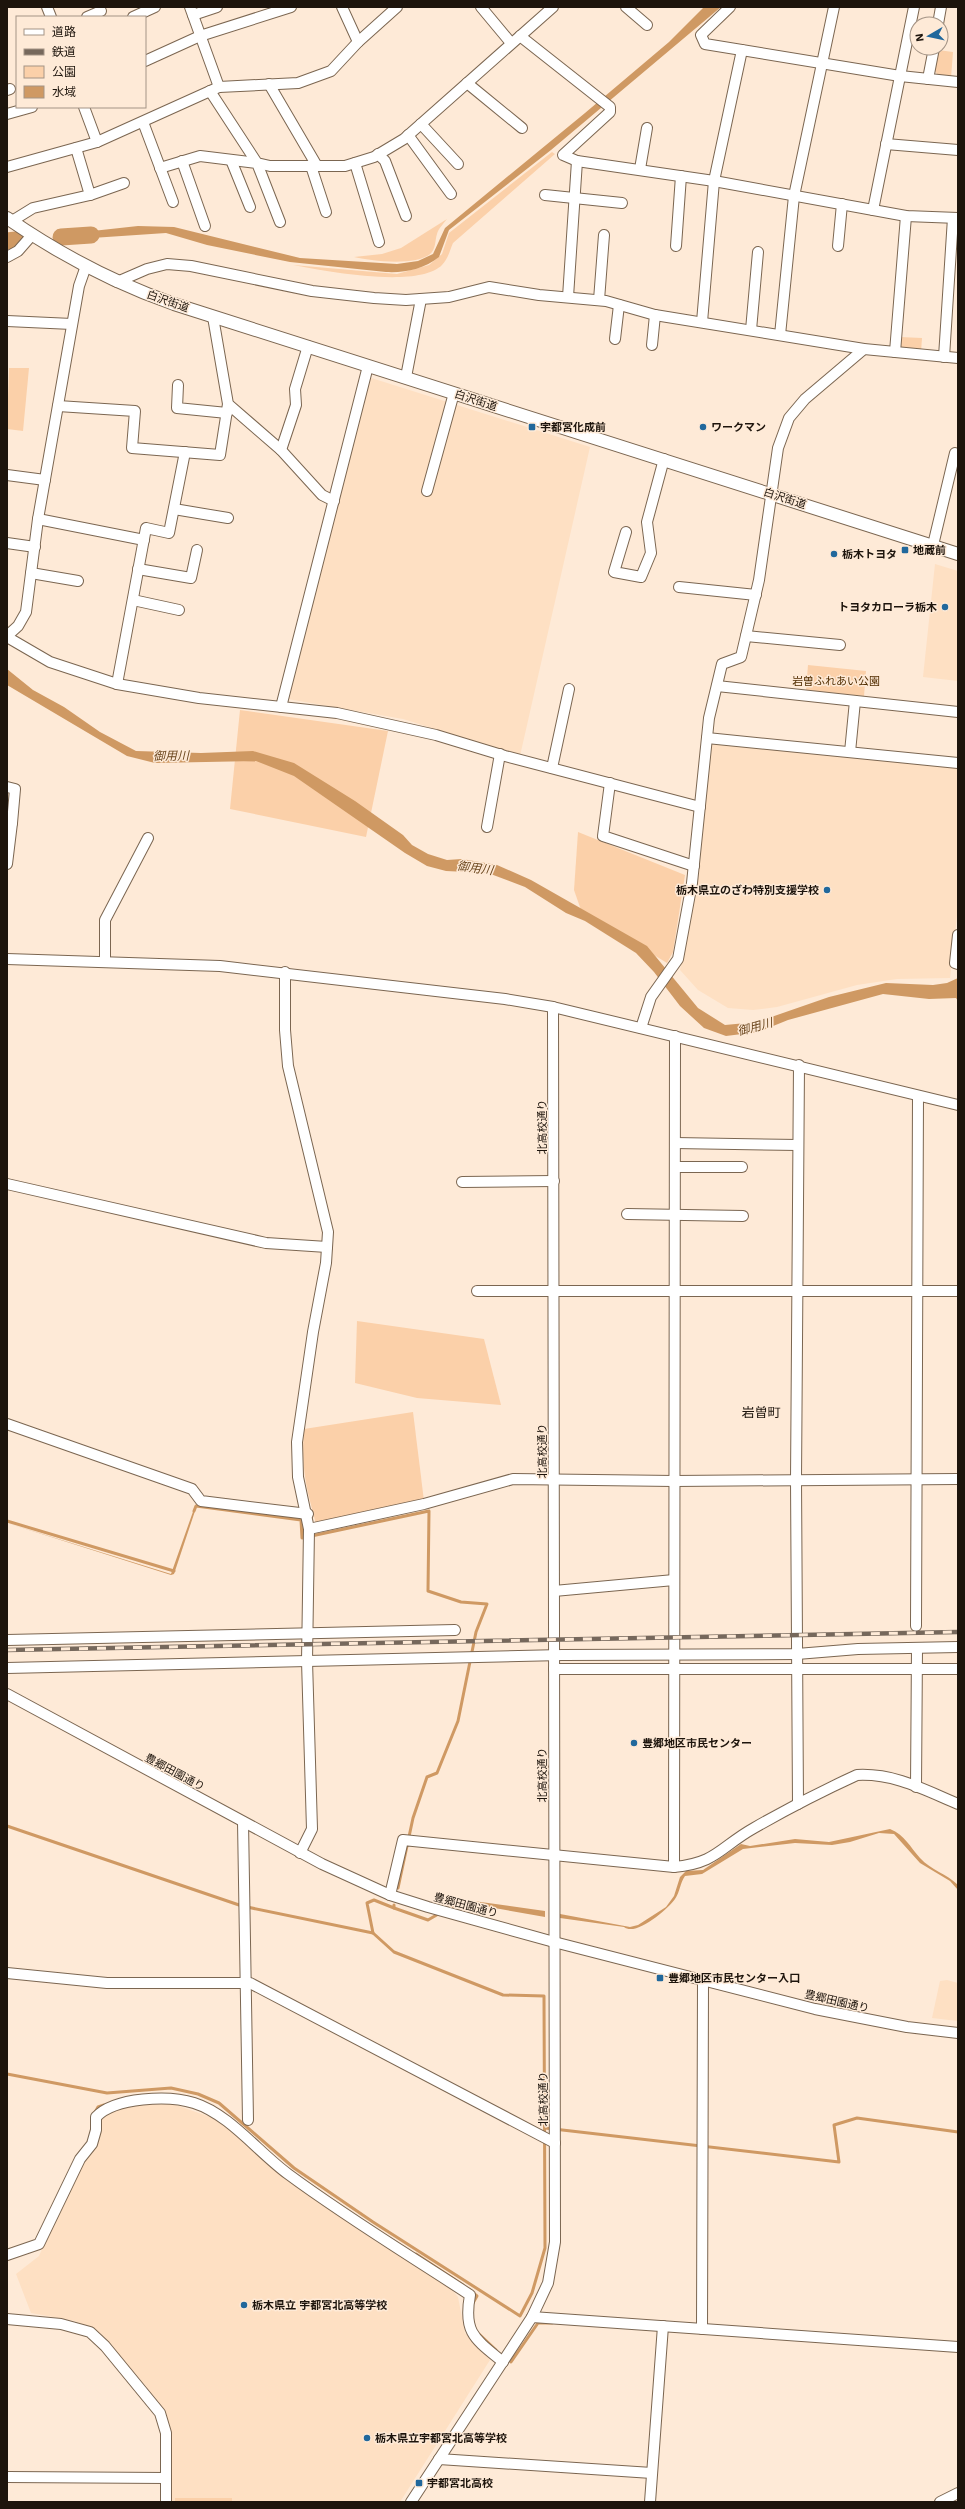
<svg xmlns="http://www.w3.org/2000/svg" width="965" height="2509" viewBox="0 0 965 2509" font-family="'Work Sans','Noto Sans JP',sans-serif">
<rect width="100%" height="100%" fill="#feead7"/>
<g fill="#fee0c3">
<polygon points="365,376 590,447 520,756 403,719 282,698"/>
<polygon points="935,564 958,571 958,681 923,677"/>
<polygon points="710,744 958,765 958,907 950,978 897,979 857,985 777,1007 753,1010 728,1008 698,990 680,970 699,874"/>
<polygon points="947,1980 958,1983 958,2021 932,2018 940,1981"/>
<polygon points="173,2104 216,2119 297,2186 375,2241 448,2285 458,2297 465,2333 490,2360 400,2502 172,2502 172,2444 165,2415 146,2386 100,2333 75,2321 31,2313 16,2274 39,2256 101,2115 130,2105"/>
</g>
<g fill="#fbd0a9">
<polygon points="938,50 953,52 951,78 938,75 934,70"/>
<path d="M 552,152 L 555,154 L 453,243 C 450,250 448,259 442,265 C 418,289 325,271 293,265 L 397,274 L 429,265 L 442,254 L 449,233 Z"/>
<path d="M 447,219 C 444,223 438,229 437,234 C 435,240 436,246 432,252 C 420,267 370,261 354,257 L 382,254 L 401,248 Z"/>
<polygon points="900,337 922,338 921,352 902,350 899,347"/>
<polygon points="9,368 29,368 23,431 7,429"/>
<polygon points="808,665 866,671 864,696 806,690"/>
<polygon points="240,710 388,731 366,837 230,809"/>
<polygon points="578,832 685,875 673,952 667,963 581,910 574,890"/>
<polygon points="357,1321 484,1339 501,1405 417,1398 355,1383"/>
<path d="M 413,1412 L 424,1501 L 316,1524 C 306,1487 301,1468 304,1429 Z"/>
<rect x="175" y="2498" width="57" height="4"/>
</g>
<g fill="#cf9963">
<path d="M 704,7 L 721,7 L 551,150 L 449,230 L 439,257 C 424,269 405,273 386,272 L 290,262 L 207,245 L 166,233 L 77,239 L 65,234 L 138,226 L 174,227 L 300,258 L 397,264 L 418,261 L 433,254 L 445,228 L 585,113 L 669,42 Z"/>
<polygon points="7,669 33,690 64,707 100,732 136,751 201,753 253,751 294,763 355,801 403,835 412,845 428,854 447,860 462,859 497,865 531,880 647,946 698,1008 725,1025 757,1022 829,997 886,983 933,985 947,983 958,978 958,1001 956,998 929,999 883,994 788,1020 758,1032 726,1036 704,1028 680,1006 654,972 636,953 585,921 566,913 525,887 488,873 446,871 427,866 405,853 294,776 256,761 155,763 127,756 7,685"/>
<polygon points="195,1506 196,1508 174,1574 171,1575 7,1523 171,1574"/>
<path d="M 890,1829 C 905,1835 910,1847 920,1858 C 931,1870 947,1874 958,1885 L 958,1890 L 950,1881 L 920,1863 L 894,1834 L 879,1833 L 850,1842 L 832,1845 L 795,1843 L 743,1849 L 702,1874 L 685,1876 C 680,1883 680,1892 675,1899 C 668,1909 636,1937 624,1927 L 560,1918 L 560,1914 L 630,1927 L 638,1925 L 666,1907 L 674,1896 L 680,1877 L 686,1871 L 703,1870 L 741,1844 L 750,1846 L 795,1839 L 829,1842 Z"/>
<polygon points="459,1899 545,1911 545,1917 461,1902"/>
</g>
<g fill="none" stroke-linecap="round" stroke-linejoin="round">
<g stroke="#cf9963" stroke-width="3">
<polyline points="194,1511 196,1506 301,1520 302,1538 429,1511 428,1591 461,1602 487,1604 476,1632 458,1721 437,1773 427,1777 413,1818 398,1888"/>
<polyline points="7,1521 174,1571"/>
<polyline points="7,1826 242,1906"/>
<polyline points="247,1907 373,1933 367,1903 374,1900 394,1908 394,1905"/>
<polyline points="394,1908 428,1920 440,1913"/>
<polyline points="447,1909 463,1901"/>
<polyline points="7,2074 107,2093 171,2088 198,2094 219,2103 294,2168 373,2222 520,2316 532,2293 545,2248 544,1996 503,1995 394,1952 373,1933"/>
<polyline points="94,2114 98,2107 104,2105"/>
<polyline points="545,2128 839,2162 834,2125 857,2118 958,2132"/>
<polyline points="416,2254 463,2285"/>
<polyline points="472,2292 477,2296 473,2303"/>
<polyline points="479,2334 496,2350"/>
<polyline points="511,2362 538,2323 552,2323"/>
</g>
<g stroke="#cf9963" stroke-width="17">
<polyline points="61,237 91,235"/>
<polyline points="7,241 16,240"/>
</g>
<defs>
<g id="minor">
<polyline points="47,7 51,17"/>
<polyline points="190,7 219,87"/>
<polyline points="342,7 358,42"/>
<polyline points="481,7 511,43"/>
<polyline points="626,7 647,25"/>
<polyline points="730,7 701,35 705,44 900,76 958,82"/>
<polyline points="193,15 217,7"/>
<polyline points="87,17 101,11"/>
<polyline points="133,17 155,7"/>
<polyline points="938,24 941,7"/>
<polyline points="520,36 610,107 610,112 563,155 577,161 714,181 906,216 958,218"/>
<polyline points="145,61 200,36 291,7"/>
<polyline points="928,79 934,48"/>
<polyline points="467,83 522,128"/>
<polyline points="269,84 317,166"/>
<polyline points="7,90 10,89"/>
<polyline points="210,91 257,163 270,166 345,166 374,157 404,139 553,7"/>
<polyline points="84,107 97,142"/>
<polyline points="7,114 32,107"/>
<polyline points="143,122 173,202"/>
<polyline points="421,124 458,164"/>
<polyline points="408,135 451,194"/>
<polyline points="886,144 958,150"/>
<polyline points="76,148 90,195"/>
<polyline points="378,154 385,161 406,216"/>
<polyline points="231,160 250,207"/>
<polyline points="182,161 205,226"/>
<polyline points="355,163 379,242"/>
<polyline points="311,166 326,212"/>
<polyline points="7,167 97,142 219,87 298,83 331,71 358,42 397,7"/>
<polyline points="160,168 200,156 257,163 280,222"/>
<polyline points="640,169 647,128"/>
<polyline points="545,195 622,203"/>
<polyline points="873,210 914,7"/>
<polyline points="12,221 33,208 90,195 124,183"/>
<polyline points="676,246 681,176"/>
<polyline points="838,246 842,204"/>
<polyline points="7,257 18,251 32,235"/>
<polyline points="117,282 147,269 167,264 191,266 312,291 374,298 406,300 449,297 489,287 539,295 606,301 655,315 864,349 958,358"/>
<polyline points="568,297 577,161"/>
<polyline points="599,300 604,235"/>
<polyline points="213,317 228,404 281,450 322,495 334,501"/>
<polyline points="7,321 72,324"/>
<polyline points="702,322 714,181 742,50"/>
<polyline points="751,330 758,252"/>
<polyline points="780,335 794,196 834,7"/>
<polyline points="615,339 619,305"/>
<polyline points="652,345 655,315"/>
<polyline points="895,352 906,216"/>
<polyline points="944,357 953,218"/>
<polyline points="406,377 421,299"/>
<polyline points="178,385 177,408 227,413"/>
<polyline points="58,406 135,411 132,448 220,455 228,404"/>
<polyline points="281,450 296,405 295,389 308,346"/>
<polyline points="7,475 45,480"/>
<polyline points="427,491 454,393"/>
<polyline points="174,509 228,518"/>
<polyline points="38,519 144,540"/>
<polyline points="626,532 614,572 641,577 651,553 647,522 664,459"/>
<polyline points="7,543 35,547"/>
<polyline points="933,545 955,453"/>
<polyline points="138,569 191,578 197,550"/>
<polyline points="31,573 78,581"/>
<polyline points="679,587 756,595"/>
<polyline points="133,600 179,610"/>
<polyline points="7,636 18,626 26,612 38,519 79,286 86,266"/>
<polyline points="746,636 840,645"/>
<polyline points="7,637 50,662 117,684 199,698 337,713 436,735 505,756 700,807"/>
<polyline points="117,684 146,528 169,533 185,452"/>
<polyline points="717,686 958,712"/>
<polyline points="281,707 368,366"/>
<polyline points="707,738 958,763"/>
<polyline points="850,752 855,701"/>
<polyline points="552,768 569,689"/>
<polyline points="610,783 603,836 694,866"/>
<polyline points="7,787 15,789 12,823"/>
<polyline points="7,820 12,823 7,864"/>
<polyline points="487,827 500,754"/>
<polyline points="958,935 955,963 958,964"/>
<polyline points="7,959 220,966 505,999 553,1007 958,1105"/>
<polyline points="105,962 105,920 148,838"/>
<polyline points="285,972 285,1030 288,1066 328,1232 326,1263 313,1332 297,1442 298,1477 309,1529 307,1661 312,1829 300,1853"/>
<polyline points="641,1028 651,997 678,959 692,883 709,718 722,664 741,657 759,580 778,448 789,418 805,399 864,349"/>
<polyline points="675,1143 798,1145"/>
<polyline points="675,1167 742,1167"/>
<polyline points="462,1182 554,1181"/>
<polyline points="7,1184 266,1243 327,1247"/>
<polyline points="627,1214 743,1216"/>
<polyline points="477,1291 958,1291"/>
<polyline points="7,1424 192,1489 201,1501 308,1514"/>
<polyline points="309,1529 424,1504 513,1479 674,1481 958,1479"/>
<polyline points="554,1591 674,1580"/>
<polyline points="916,1626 918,1096"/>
<polyline points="7,1640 455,1630"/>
<polyline points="7,1668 562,1655 797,1654 858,1649 958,1647"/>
<polyline points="554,1669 958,1669"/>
<polyline points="7,1694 322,1864 390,1895 428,1907 554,1942 815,2009 907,2027 958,2033"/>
<polyline points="916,1787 917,1648"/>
<polyline points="798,1804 796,1480 799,1065"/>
<polyline points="243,1822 248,2120"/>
<polyline points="674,1867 675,1036"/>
<path d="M 390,1895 L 403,1840 L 674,1867 C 717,1863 720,1847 754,1828 C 787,1809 822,1791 857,1775 C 894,1773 925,1790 958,1804"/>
<polyline points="7,1973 107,1983 250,1983 555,2143"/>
<path d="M 7,2255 L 39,2244 L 80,2159 L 92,2144 L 96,2130 L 96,2117 C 115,2097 169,2095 194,2103 C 229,2114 258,2152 288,2174 C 346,2217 409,2255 470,2295 C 463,2333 475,2339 503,2362"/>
<polyline points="532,2317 958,2347"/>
<polyline points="7,2319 61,2324 90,2332 105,2346 160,2413 166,2433 166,2502"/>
<polyline points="702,2329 703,1981"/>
<polyline points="439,2459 652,2473"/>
<polyline points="7,2477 166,2478"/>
<polyline points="411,2502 532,2317 548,2283 555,2242 553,1007"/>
<polyline points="650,2502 663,2326"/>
<polyline points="940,2502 958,2493"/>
</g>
<path id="major" d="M 7,218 C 59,254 114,283 174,304 L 958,554"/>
</defs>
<use href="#minor" stroke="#7b6651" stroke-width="12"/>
<use href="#major" stroke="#7b6651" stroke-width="14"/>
<use href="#minor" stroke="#fff" stroke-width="10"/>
<use href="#major" stroke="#fff" stroke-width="12"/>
<defs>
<polyline id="rail" points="7,1650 958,1632"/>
</defs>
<use href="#rail" stroke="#76685c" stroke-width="4.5"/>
<use href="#rail" stroke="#feead7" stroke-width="3" stroke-dasharray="9" stroke-linecap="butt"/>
</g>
<g fill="#21689c" stroke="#feead7" stroke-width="1.5">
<rect x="528" y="423" width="8" height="8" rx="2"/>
<circle cx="703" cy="427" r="4"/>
<rect x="901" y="546" width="8" height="8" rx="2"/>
<circle cx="834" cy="554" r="4"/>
<circle cx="945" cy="607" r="4"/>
<circle cx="827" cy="890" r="4"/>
<circle cx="634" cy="1743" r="4"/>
<rect x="656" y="1974" width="8" height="8" rx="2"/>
<circle cx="244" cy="2305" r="4"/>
<circle cx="367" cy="2438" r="4"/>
<rect x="415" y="2479" width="8" height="8" rx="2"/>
</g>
<g text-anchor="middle" stroke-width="3" stroke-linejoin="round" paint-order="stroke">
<g font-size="11" fill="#1d140c" stroke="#feead7">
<text transform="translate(168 301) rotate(19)" y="4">白沢街道</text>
<text transform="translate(476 400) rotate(18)" y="4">白沢街道</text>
<text transform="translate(785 498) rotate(18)" y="4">白沢街道</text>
<text transform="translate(542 1127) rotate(-90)" y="4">北高校通り</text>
<text transform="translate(542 1451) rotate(-90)" y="4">北高校通り</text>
<text transform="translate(175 1772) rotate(28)" y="4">豊郷田園通り</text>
<text transform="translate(542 1775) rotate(-90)" y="4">北高校通り</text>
<text transform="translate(466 1905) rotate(15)" y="4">豊郷田園通り</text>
<text transform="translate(837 2001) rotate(13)" y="4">豊郷田園通り</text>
<text transform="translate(543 2099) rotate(-90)" y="4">北高校通り</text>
</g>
<g font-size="11" font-weight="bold" fill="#1d140c" stroke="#feead7" text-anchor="start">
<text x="540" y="431">宇都宮化成前</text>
<text x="711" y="431">ワークマン</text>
<text x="913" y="554">地蔵前</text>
<text x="842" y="558">栃木トヨタ</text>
<text x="937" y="611" text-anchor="end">トヨタカローラ栃木</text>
<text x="819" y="894" text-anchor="end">栃木県立のざわ特別支援学校</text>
<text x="642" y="1747">豊郷地区市民センター</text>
<text x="668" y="1982">豊郷地区市民センター入口</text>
<text x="252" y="2309">栃木県立 宇都宮北高等学校</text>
<text x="375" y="2442">栃木県立宇都宮北高等学校</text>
<text x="427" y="2487">宇都宮北高校</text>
</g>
<g font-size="11" fill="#512d00" stroke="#feead7">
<text x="836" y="685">岩曽ふれあい公園</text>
</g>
<g font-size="12" font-style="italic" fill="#6c471e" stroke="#feead7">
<text transform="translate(171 756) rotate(-1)" y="4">御用川</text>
<text transform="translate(475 868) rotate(8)" y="4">御用川</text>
<text transform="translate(755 1027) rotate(-15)" y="4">御用川</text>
</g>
<g font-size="13" fill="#1d140c" stroke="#feead7">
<text x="761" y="1417">岩曽町</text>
</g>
</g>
<rect width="965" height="2509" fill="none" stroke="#1d140c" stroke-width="16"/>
<rect x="16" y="16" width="130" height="92" fill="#feead7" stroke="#a49486"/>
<rect x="24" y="29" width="20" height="6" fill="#ffffff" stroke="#a49486"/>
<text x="52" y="36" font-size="12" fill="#1d140c">道路</text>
<rect x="24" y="49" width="20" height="6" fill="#76685c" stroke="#a49486"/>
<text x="52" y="56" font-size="12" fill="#1d140c">鉄道</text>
<rect x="24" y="66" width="20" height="12" fill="#fbd0a9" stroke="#a49486"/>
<text x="52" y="76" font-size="12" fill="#1d140c">公園</text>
<rect x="24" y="86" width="20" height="12" fill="#cf9963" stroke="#a49486"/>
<text x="52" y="96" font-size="12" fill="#1d140c">水域</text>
<g transform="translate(929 36) rotate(261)"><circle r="19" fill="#feead7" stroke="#a49486"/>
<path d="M0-3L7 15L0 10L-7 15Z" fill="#21689c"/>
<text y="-6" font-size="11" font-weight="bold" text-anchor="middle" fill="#1d140c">N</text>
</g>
</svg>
